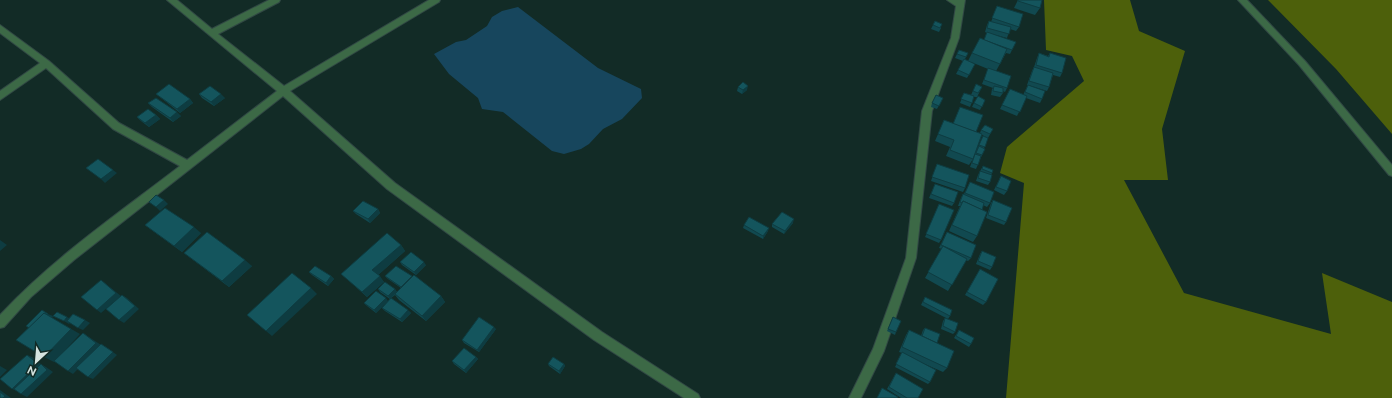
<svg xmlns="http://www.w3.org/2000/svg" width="1392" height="398" viewBox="0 0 1392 398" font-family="Raleway,sans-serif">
<rect width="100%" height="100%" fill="#122b26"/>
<g fill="#4d600b">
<polygon points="1044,0 1130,0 1139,31 1185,51 1162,129 1168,180 1124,180 1184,293 1331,334 1322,273 1392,302 1392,398 1006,398 1024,183 1000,173 1007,147 1084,81 1072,56 1046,50"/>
<polygon points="1268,0 1392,0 1392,134 1336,69"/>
</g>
<polygon fill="#17465d" points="518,7 598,68 641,89 642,98 622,119 603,129 589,144 581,149 564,154 552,151 503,112 482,109 478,98 449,74 434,54 456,42 466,40 487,26 492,17 502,11"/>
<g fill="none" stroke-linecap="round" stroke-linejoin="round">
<defs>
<g id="minor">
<path d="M 167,0 L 177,0 L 212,29 L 269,0 L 280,0 L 279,2 L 218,34 L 284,86 L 429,0 L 440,0 L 439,2 L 290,91 L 395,183 L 602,332 L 698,394 L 700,398 L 684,398 L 594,340 L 387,189 L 283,96 L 74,260 L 31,297 L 4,327 L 0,328 L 0,315 C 53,258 119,213 180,166 L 113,129 L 46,68 L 0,100 L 0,91 L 40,63 L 0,33 L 0,25 L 49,61 L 119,123 L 187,160 L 277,91 Z"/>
<polygon points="947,0 965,0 959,38 932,111 916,258 884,351 861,398 849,398 873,349 906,258 922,111 951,38 956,6"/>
<polygon points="1238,0 1247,0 1305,61 1392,165 1392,176 1389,175 1299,65"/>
</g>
</defs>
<use href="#minor" stroke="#314844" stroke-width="2"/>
<use href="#minor" fill="#3c6946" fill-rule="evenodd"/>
</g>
<g fill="#114950" fill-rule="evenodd">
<polygon points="1018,0 1042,0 1040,8 1035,15 1014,8"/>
<polygon points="997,6 1019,27 1016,31 1010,29 1007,38 992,34 1012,50 1010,54 1006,53 996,71 1007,88 1005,92 1003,91 1003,93 1000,97 991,95 992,89 993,88 982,84 988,69 971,62 973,68 967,78 956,74 963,61 955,58 959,50 968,53 965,59 968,61 972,53 984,40 987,33 985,32 987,25 989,21 991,22"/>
<polygon points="935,21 941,28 939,32 931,29"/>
<polygon points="1039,53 1048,56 1050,53 1062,73 1060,77 1053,75 1049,87 1047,91 1028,85 1042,99 1040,103 1026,98 1017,116 1000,109 1008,93 1023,95 1028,85 1027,85 1032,71 1034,67 1037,58"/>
<polygon points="976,84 982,87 977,97 974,97 970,107 960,103 964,93 971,95"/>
<polygon points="738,87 747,90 742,94 737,91"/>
<polygon points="156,94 190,99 193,103 180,113 160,97"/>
<polygon points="199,94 225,98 214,106 202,98"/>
<polygon points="943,98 937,109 931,107 932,103"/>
<polygon points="985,100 980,110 972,107 974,103"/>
<polygon points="148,103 181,116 173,122 152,107"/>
<polygon points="156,115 160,119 149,127 141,121 137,117"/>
<path d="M 944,120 L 980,133 L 981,130 L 993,129 L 988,138 L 984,148 L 982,155 L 976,169 L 970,167 L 973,159 L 969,165 L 946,156 L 950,147 L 935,141 ZM 982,135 L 986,137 L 983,136 L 975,154 Z"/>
<polygon points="937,164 965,188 963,192 931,181"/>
<polygon points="983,166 992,173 991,175 990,182 988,185 976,181 978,175"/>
<polygon points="1001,176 1007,191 1004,195 994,190"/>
<polygon points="970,182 990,203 987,207 983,205 982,210 977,236 973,242 949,231 960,206 958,206 961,198 963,194 964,194"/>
<polygon points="935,184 954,203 952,206 929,198"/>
<polygon points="993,200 1006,222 1004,225 986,218 991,203"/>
<polygon points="939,204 941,240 939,243 925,237"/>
<polygon points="378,209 380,213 370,223 356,214 353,211"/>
<polygon points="793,223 784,234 772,227 772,224"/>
<polygon points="145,225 201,233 182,252 153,231"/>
<polygon points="744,225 768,231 763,239 743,228"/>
<polygon points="947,232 971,258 968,261 966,260 948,291 925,278 942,249 939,248"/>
<polygon points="401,245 405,251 378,275 384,282 367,297 347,279 341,274"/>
<polygon points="982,251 992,267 990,270 976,264 980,254"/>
<polygon points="184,253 252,266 229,287"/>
<polygon points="400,262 426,265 416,275 402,265"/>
<polygon points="980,269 986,302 983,305 965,295"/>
<polygon points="309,272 331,276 334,279 328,286 312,275"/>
<polygon points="385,276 412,277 441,296 445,302 426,321 399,300 395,295 391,298 411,313 402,322 385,311 382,308 390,299 380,292 378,289 395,289 397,292 401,288 388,279"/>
<polygon points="925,297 950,316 948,319 921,305"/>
<polygon points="388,301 376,313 367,306 364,303"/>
<polygon points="893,317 896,332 895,335 887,331"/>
<polygon points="945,318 955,332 953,334 941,329 943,321"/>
<polygon points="925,328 937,343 947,368 943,372 920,362 930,382 928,384 895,367 902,353 899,352 906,335 909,330 921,336 923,330"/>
<polygon points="496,329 479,352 464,343 462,340"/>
<polygon points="959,330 971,344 969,347 954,338"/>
<polygon points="476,357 478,359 466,373 454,364 452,361"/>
<polygon points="548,364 564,364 565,366 560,374 549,366"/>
<polygon points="895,375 918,398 901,398 887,389"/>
</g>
<g fill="#0e3c41">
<polygon points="748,86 747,90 742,94 743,90"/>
<polygon points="221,94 225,98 214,106 211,102"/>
<polygon points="190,99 193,103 180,113 177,109"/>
<polygon points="177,112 181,116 173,122 170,118"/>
<polygon points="156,115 160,119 149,127 145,123"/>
<polygon points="113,170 117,173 105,183 101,179"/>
<polygon points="164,200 168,204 160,211 156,207"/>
<polygon points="378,209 380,213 370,223 368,219"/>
<polygon points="794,219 793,223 784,234 785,231"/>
<polygon points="194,227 201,233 182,252 174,246"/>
<polygon points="769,228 768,231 763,239 763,236"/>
<polygon points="0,240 7,245 0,251"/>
<polygon points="401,245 405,251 377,276 372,270"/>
<polygon points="245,260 252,266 229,287 222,281"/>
<polygon points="424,262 426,265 416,275 414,272"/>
<polygon points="331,276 334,279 328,286 326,283"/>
<polygon points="380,276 384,282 367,297 362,292"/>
<polygon points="101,280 121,296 101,313 97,310"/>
<polygon points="311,288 317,294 272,336 266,331"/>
<polygon points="395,289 397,292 390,299 388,296"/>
<polygon points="122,295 127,298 139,309 124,323 119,320"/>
<polygon points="441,296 445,302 426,321 422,316"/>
<polygon points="386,298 388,301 376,313 374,310"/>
<polygon points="408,310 411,313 402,322 400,319"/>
<polygon points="48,314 53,316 52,318 80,334 54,362 44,357 33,330"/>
<polygon points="67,317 73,320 69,324 64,321"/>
<polygon points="85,320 90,323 83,330 78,328"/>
<polygon points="494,327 496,329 479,352 477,350"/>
<polygon points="83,333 101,345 73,374 68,371"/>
<polygon points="101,344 106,347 117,355 93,379 88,377"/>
<polygon points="27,355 32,357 41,364 46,367 53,372 27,397 21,394 17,391 12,389"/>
<polygon points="476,357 478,359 466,373 464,370"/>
<polygon points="564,364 565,366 560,374 559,371"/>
<polygon points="0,366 7,370 0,377"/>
<polygon points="0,390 11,398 3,398 0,392"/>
</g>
<g fill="#14555d" stroke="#0e3c41">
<polygon points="1018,0 1042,0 1040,8 1018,1"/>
<polygon points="997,6 1023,14 1019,27 992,18"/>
<polygon points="935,21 942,24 940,28 933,25"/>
<polygon points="989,21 1011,27 1009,34 987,28"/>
<polygon points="987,32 1016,42 1012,50 984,40"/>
<polygon points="980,38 1007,49 1000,64 972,53"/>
<polygon points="959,50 968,53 966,57 957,54"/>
<polygon points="1039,53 1049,57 1050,53 1066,58 1062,73 1036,65"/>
<polygon points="964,59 975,64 969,75 958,70"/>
<polygon points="1034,67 1053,73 1049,87 1029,81"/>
<polygon points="988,68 1011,76 1007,88 984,80"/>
<polygon points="743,82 748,86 743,90 738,87"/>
<polygon points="169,84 190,99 177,109 156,94"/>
<polygon points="976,84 982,87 978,93 973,91"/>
<polygon points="1028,85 1045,91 1042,99 1025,92"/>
<polygon points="210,86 221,94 211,102 199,94"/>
<polygon points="994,86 1003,88 1003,93 993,91"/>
<polygon points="1010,89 1027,96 1020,112 1002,105"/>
<polygon points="964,93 974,96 972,103 961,99"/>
<polygon points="936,95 943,98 939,106 932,103"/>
<polygon points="978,96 985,100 982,107 974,103"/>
<polygon points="156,98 177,112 170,118 148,103"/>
<polygon points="960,107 983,115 976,132 953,124"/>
<polygon points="148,109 156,115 145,123 137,117"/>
<polygon points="944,120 982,134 973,159 950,150 954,140 938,134"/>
<polygon points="985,125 993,129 990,134 981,130"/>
<polygon points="983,136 988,138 985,147 979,145"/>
<polygon points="979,146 985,149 982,155 976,153"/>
<polygon points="975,154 981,156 978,165 972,163"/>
<polygon points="98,159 113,170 101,179 86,168"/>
<polygon points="937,164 969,175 965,188 932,177"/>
<polygon points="983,166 993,170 992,173 982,169"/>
<polygon points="980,171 992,175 990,182 978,178"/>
<polygon points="1001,176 1011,181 1007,191 996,187"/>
<polygon points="970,182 994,192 990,203 965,193"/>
<polygon points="935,184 958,192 954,203 931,194"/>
<polygon points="963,194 984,203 982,210 963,201 962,203 960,202"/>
<polygon points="156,195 164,200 156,207 149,202"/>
<polygon points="993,200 1012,208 1006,222 988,215"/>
<polygon points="363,201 378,209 368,219 353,211"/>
<polygon points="963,201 987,212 977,236 952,225"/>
<polygon points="939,204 954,210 941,240 926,234"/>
<polygon points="165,208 194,227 174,246 145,225"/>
<polygon points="782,212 794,219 785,231 772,224"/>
<polygon points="749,217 769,228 763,236 744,225"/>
<polygon points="207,232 245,260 222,281 184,253"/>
<polygon points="947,232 976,245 971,258 941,245"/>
<polygon points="387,233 401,245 372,270 380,276 362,292 341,274"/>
<polygon points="943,246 967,259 952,285 928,272"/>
<polygon points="982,251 996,257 992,267 978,261"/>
<polygon points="411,252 424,262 414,272 400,262"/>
<polygon points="315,266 331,276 326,283 309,272"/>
<polygon points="396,266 412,276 401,287 385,276"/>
<polygon points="980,269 998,279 986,302 967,292"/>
<polygon points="292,273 311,288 266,331 247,315"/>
<polygon points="414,275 441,296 422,316 395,294"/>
<polygon points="101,280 116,293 97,310 81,297"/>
<polygon points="385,282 395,289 388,296 378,289"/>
<polygon points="376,291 386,298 374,310 364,303"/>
<polygon points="122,295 135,306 119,320 106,309"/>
<polygon points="925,297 952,310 950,316 923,302"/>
<polygon points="391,298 408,310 400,319 382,308"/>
<polygon points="42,310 48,314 47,315 44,313 29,328 26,326"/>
<polygon points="57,312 67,317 64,321 53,316"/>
<polygon points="44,313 71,329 44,357 16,340"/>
<polygon points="73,314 85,320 78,328 67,321"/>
<polygon points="479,317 494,327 477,350 462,340"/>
<polygon points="893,317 901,321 896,332 888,329"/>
<polygon points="945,318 958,323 955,332 943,326"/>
<polygon points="925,328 940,334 937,343 922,336"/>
<polygon points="909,330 954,351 947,368 902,347"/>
<polygon points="959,330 974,338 971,344 956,336"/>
<polygon points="83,333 96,343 68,371 54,361"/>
<polygon points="101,344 113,352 88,377 76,368"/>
<polygon points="464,348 476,357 464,370 452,361"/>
<polygon points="902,352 936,370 930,382 896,364"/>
<polygon points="27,355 38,364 12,389 0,379"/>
<polygon points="553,357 564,364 559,371 548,364"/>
<polygon points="41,364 47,370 21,394 14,389"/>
<polygon points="896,373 923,389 918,398 907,398 889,387"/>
<polygon points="882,388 898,397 897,398 877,398"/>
<polygon points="0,392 5,396 3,398 0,398"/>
</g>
<g transform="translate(36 362) rotate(206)" stroke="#122b26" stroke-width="3" paint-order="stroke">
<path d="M0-3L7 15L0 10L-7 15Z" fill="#d5e3df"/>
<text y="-6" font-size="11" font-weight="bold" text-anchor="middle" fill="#d5e3df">N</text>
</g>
</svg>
